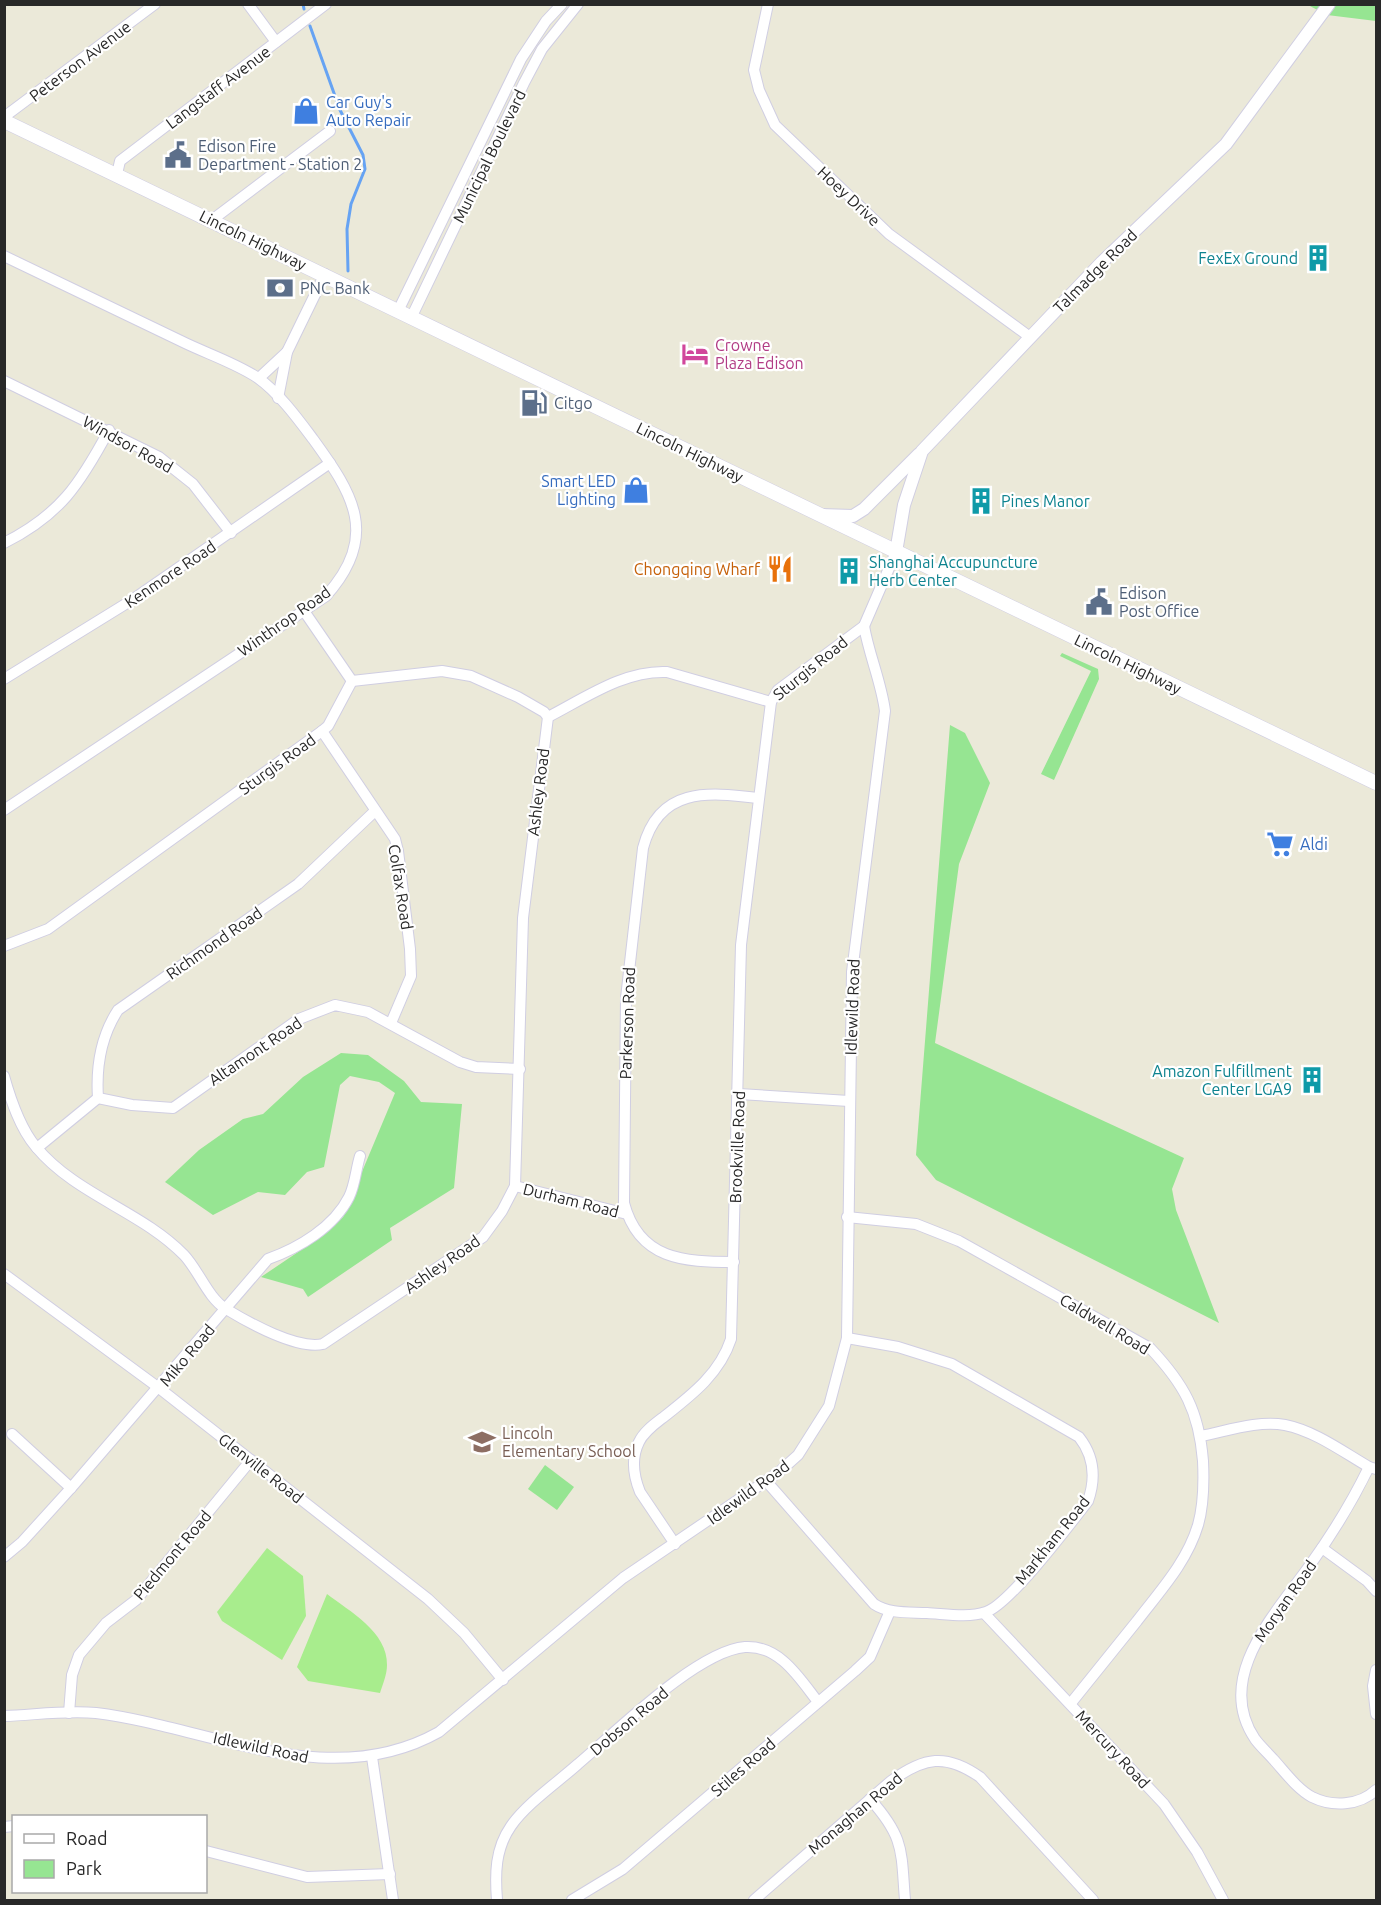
<svg xmlns="http://www.w3.org/2000/svg" width="1381" height="1905" viewBox="0 0 1381 1905" font-family="Ubuntu,sans-serif">
<rect width="100%" height="100%" fill="#ebe9d9"/>
<g fill="#96e592">
<polygon points="1308,5 1376,5 1376,21 1327,15"/>
<polygon points="1062,653 1098,669 1099,679 1054,780 1041,774 1091,671 1060,656"/>
<polygon points="950,725 965,733 990,783 959,864 935,1043 1184,1158 1172,1189 1176,1210 1219,1323 936,1180 916,1155"/>
<polygon points="341,1053 368,1055 404,1081 421,1102 462,1104 454,1188 390,1228 392,1240 308,1297 303,1289 261,1277 301,1250 343,1217 395,1093 379,1082 350,1076 340,1085 324,1167 307,1172 285,1195 258,1192 213,1215 165,1182 199,1150 243,1119 263,1114 303,1077"/>
<polygon points="545,1465 574,1487 557,1510 528,1489"/>
</g>
<g fill="#a8ed8d">
<polygon points="267,1548 303,1576 306,1616 282,1660 222,1621 217,1612"/>
<path d="M 327,1594 C 349,1611 388,1632 387,1665 C 387,1674 383,1684 380,1693 L 308,1681 L 297,1667 Z"/>
</g>
<g fill="none" stroke-linecap="round" stroke-linejoin="round">
<g stroke="#66a3f3" stroke-width="3">
<polyline points="303,4 304,9"/>
<polyline points="310,26 340,110 363,155 365,169 351,204 347,229 348,271"/>
</g>
<defs>
<g id="minor">
<polyline points="248,4 276,42"/>
<polyline points="768,4 754,70 759,90 775,125 889,234 1030,337"/>
<polyline points="4,117 155,4"/>
<polyline points="117,174 120,161 326,4"/>
<polyline points="212,220 330,131"/>
<path d="M 4,256 C 63,284 122,313 181,341 C 205,353 236,363 258,378 C 279,393 298,419 313,439 C 353,494 380,536 326,596 L 4,810"/>
<polyline points="399,309 521,59 546,21 562,4"/>
<polyline points="412,316 524,83 542,49 578,4"/>
<polyline points="259,378 287,352"/>
<polyline points="4,381 159,457 193,484 231,533"/>
<polyline points="278,398 287,352 325,274"/>
<path d="M 4,543 C 60,515 80,484 109,430"/>
<polyline points="304,611 352,681"/>
<polyline points="4,679 132,600 330,463"/>
<polyline points="352,681 442,671 471,676 518,697 544,712 548,717"/>
<path d="M 548,717 C 585,698 624,670 667,672 L 771,702"/>
<polyline points="322,731 395,839 398,851 410,949 411,976 391,1023"/>
<polyline points="4,946 48,929 322,731 328,726 352,681"/>
<path d="M 4,1076 C 11,1101 20,1128 36,1147 C 76,1195 141,1211 184,1255 C 199,1271 208,1298 226,1309 C 249,1323 298,1350 323,1344 L 483,1237 L 502,1211 L 515,1186 L 523,918 L 548,717"/>
<polyline points="739,1094 849,1101"/>
<polyline points="98,1098 132,1105 173,1108 299,1019 335,1005 368,1012 460,1062 476,1067 520,1069"/>
<path d="M 98,1098 C 96,1068 101,1036 118,1010 L 298,884 L 375,811"/>
<polyline points="37,1148 98,1098"/>
<polyline points="515,1186 627,1214"/>
<path d="M 847,1217 L 916,1224 L 959,1241 L 1150,1348 C 1184,1384 1199,1411 1203,1461 C 1204,1482 1204,1504 1198,1525 C 1187,1562 1160,1591 1137,1621 C 1115,1648 1093,1676 1071,1703"/>
<path d="M 734,1262 C 684,1262 639,1260 624,1203 L 626,998 L 643,848 C 659,787 707,792 758,798"/>
<polyline points="4,1274 159,1388 428,1599 464,1633 503,1680"/>
<polyline points="12,1434 71,1488"/>
<path d="M 1201,1436 C 1227,1431 1258,1420 1285,1425 C 1315,1431 1343,1452 1369,1467 L 1376,1469"/>
<path d="M 1369,1467 C 1352,1502 1333,1533 1310,1565 C 1277,1612 1213,1677 1255,1739 C 1260,1746 1267,1752 1273,1759 C 1285,1772 1297,1789 1312,1797 C 1332,1807 1359,1806 1376,1790"/>
<path d="M 767,1482 L 874,1604 C 889,1614 909,1612 927,1613 C 946,1614 968,1618 986,1612 C 1010,1604 1070,1524 1088,1501 C 1096,1478 1094,1456 1079,1437 L 952,1364 L 898,1347 L 847,1338"/>
<path d="M 675,1544 L 640,1492 C 634,1477 631,1458 639,1442 C 644,1431 656,1423 665,1416 C 693,1394 720,1373 731,1339 L 741,945 L 771,702 L 778,690 L 864,626 L 896,552"/>
<polyline points="1322,1548 1367,1581 1376,1591"/>
<path d="M 4,1557 L 22,1542 L 71,1488 L 268,1259 C 299,1248 334,1227 349,1197 C 355,1185 356,1169 360,1156"/>
<polyline points="984,1613 1164,1804 1197,1852 1223,1900"/>
<polyline points="1376,1670 1373,1686 1376,1714"/>
<polyline points="69,1713 72,1675 79,1655 106,1623 136,1600 251,1460"/>
<path d="M 4,1716 C 34,1715 66,1710 96,1713 C 210,1727 329,1794 439,1732 L 623,1578 L 779,1472 L 798,1455 L 829,1406 L 847,1338 L 852,972 L 885,711 C 881,681 869,655 864,626"/>
<polyline points="372,1757 393,1900"/>
<path d="M 870,1799 C 905,1838 901,1851 905,1900"/>
<polyline points="4,1827 14,1826"/>
<polyline points="206,1851 307,1877 390,1874"/>
<path d="M 497,1900 C 495,1874 495,1849 511,1826 C 526,1804 558,1782 578,1764 C 616,1732 697,1651 745,1647 C 780,1645 800,1679 818,1702"/>
<polyline points="572,1900 623,1869 855,1671 870,1657 890,1611"/>
<path d="M 754,1900 L 891,1781 C 924,1757 946,1753 980,1777 L 1093,1900"/>
</g>
<g id="tertiary">
<polyline points="820,515 853,516 864,509 919,454"/>
<polyline points="896,552 904,505 922,451 1102,262 1226,144 1329,4"/>
</g>
<polyline id="secondary" points="4,121 1376,783"/>
</defs>
<use href="#minor" stroke="#d0cee2" stroke-width="12"/>
<use href="#tertiary" stroke="#d0cee2" stroke-width="14"/>
<use href="#secondary" stroke="#d0cee2" stroke-width="15"/>
<use href="#minor" stroke="#fff" stroke-width="10"/>
<use href="#tertiary" stroke="#fff" stroke-width="12"/>
<use href="#secondary" stroke="#fff" stroke-width="14"/>
</g>
<defs>
<symbol id="shop-bare" viewBox="-9 -9 18 18"><path d="M-5-2.5h2.3a2.7 3.5 0 0 1 5.4 0H5L5.5 6h-11ZM-1.5-2.5h3a1.5 2.3 0 0 0-3 0Z" fill="#3f7fe0" stroke="#fff" stroke-width="2.5" paint-order="stroke"/></symbol>
<symbol id="civic-bare" viewBox="-9 -9 18 18"><path d="M-.6-6.5H3V-4.5H.6V-3L4-1V1h2V6H-6V1h2V-1L-.6-3ZM-1.2 2.5V6h2.4V2.5Z" fill="#5c6f8a" stroke="#fff" stroke-width="2.5" paint-order="stroke"/></symbol>
<symbol id="building-bare" viewBox="-9 -9 18 18"><path d="M-4-6H4V6H1V3H-1V6H-4ZM-2.5-4.3h1.7v1.8h-1.7ZM.8-4.3h1.7v1.8H.8ZM-2.5-1h1.7V.8h-1.7ZM.8-1h1.7V.8H.8Z" fill="#0f9aa8" stroke="#fff" stroke-width="2.5" paint-order="stroke"/></symbol>
<symbol id="bank-bare" viewBox="-9 -9 18 18"><path d="M-6-4H6V4H-6ZM0-2.3a2.3 2.3 0 1 0 0 4.6a2.3 2.3 0 1 0 0-4.6Z" fill="#5c6f8a" stroke="#fff" stroke-width="2.5" paint-order="stroke"/></symbol>
<symbol id="hotel-bare" viewBox="-9 -9 18 18"><path d="M-6-4.5h1.5V1H6V5H4.5V3h-9V5H-6ZM-4 0a1.8 1.8 0 1 1 3.6 0ZM.5 0V-2.5h3Q6-2.5 6 0Z" fill="#d1479c" stroke="#fff" stroke-width="2.5" paint-order="stroke"/></symbol>
<symbol id="fuel-bare" viewBox="-9 -9 18 18"><path d="M-5.5-6h7V0h2V4h1.3V-2.5L3-4.5l.8-.8L6-3V5H2.5V1h-1V6h-7ZM-4.2-4.7v3.2H.2V-4.7Z" fill="#5c6f8a" stroke="#fff" stroke-width="2.5" paint-order="stroke"/></symbol>
<symbol id="restaurant-bare" viewBox="-9 -9 18 18"><path d="M-5-6h1v4h1v-4h1v4h1v-4h1v5L-1.5 .5V6h-2V.5L-5-1ZM5-6V6H3V1.5H1.5Q1.5-4 5-6Z" fill="#e8710a" stroke="#fff" stroke-width="2.5" paint-order="stroke"/></symbol>
<symbol id="supermarket-bare" viewBox="-9 -9 18 18"><path d="M-6-5.5h2.5l.6 2H6L4.5 2H-2.5L-4.4-4H-6ZM-1.5 3.2a1.3 1.3 0 1 0 .1 0ZM3 3.2a1.3 1.3 0 1 0 .1 0Z" fill="#3f7fe0" stroke="#fff" stroke-width="2.5" paint-order="stroke"/></symbol>
<symbol id="school-bare" viewBox="-9 -9 18 18"><path d="M0-5L7-2L0 1L-7-2ZM-4 1L0 2.5L4 1V4Q0 6-4 4Z" fill="#8d6e63" stroke="#fff" stroke-width="2.5" paint-order="stroke"/></symbol>
</defs>
<g fill-rule="evenodd">
<use href="#shop-bare" x="287" y="92" width="38" height="38"/>
<use href="#civic-bare" x="159" y="136" width="38" height="38"/>
<use href="#building-bare" x="1299" y="239" width="38" height="38"/>
<use href="#bank-bare" x="261" y="269" width="38" height="38"/>
<use href="#hotel-bare" x="676" y="335" width="38" height="38"/>
<use href="#fuel-bare" x="515" y="384" width="38" height="38"/>
<use href="#shop-bare" x="617" y="471" width="38" height="38"/>
<use href="#building-bare" x="962" y="482" width="38" height="38"/>
<use href="#restaurant-bare" x="761" y="550" width="38" height="38"/>
<use href="#building-bare" x="830" y="552" width="38" height="38"/>
<use href="#civic-bare" x="1080" y="583" width="38" height="38"/>
<use href="#supermarket-bare" x="1261" y="825" width="38" height="38"/>
<use href="#building-bare" x="1293" y="1061" width="38" height="38"/>
<use href="#school-bare" x="463" y="1423" width="38" height="38"/>
</g>
<g text-anchor="middle" stroke-width="4.5" stroke-linejoin="round" paint-order="stroke">
<g font-size="16" fill="#282828" stroke="#fff">
<text transform="translate(80 61) rotate(-37)" y="6">Peterson Avenue</text>
<text transform="translate(218 87) rotate(-37)" y="6">Langstaff Avenue</text>
<text transform="translate(489 156) rotate(-64)" y="6">Municipal Boulevard</text>
<text transform="translate(849 196) rotate(43)" y="6">Hoey Drive</text>
<text transform="translate(253 240) rotate(26)" y="6">Lincoln Highway</text>
<text transform="translate(1095 271) rotate(-45)" y="6">Talmadge Road</text>
<text transform="translate(128 444) rotate(29)" y="6">Windsor Road</text>
<text transform="translate(690 452) rotate(26)" y="6">Lincoln Highway</text>
<text transform="translate(170 574) rotate(-34)" y="6">Kenmore Road</text>
<text transform="translate(284 621) rotate(-35)" y="6">Winthrop Road</text>
<text transform="translate(1128 664) rotate(26)" y="6">Lincoln Highway</text>
<text transform="translate(810 668) rotate(-39)" y="6">Sturgis Road</text>
<text transform="translate(277 764) rotate(-36)" y="6">Sturgis Road</text>
<text transform="translate(538 792) rotate(-83)" y="6">Ashley Road</text>
<text transform="translate(401 887) rotate(81)" y="6">Colfax Road</text>
<text transform="translate(214 943) rotate(-35)" y="6">Richmond Road</text>
<text transform="translate(852 1007) rotate(-88)" y="6">Idlewild Road</text>
<text transform="translate(627 1023) rotate(-88)" y="6">Parkerson Road</text>
<text transform="translate(255 1051) rotate(-34)" y="6">Altamont Road</text>
<text transform="translate(737 1147) rotate(-88)" y="6">Brookville Road</text>
<text transform="translate(571 1200) rotate(14)" y="6">Durham Road</text>
<text transform="translate(442 1264) rotate(-35)" y="6">Ashley Road</text>
<text transform="translate(1105 1324) rotate(31)" y="6">Caldwell Road</text>
<text transform="translate(187 1355) rotate(-50)" y="6">Miko Road</text>
<text transform="translate(261 1468) rotate(38)" y="6">Glenville Road</text>
<text transform="translate(748 1492) rotate(-36)" y="6">Idlewild Road</text>
<text transform="translate(1052 1540) rotate(-51)" y="6">Markham Road</text>
<text transform="translate(172 1555) rotate(-50)" y="6">Piedmont Road</text>
<text transform="translate(1285 1601) rotate(-55)" y="6">Moryan Road</text>
<text transform="translate(629 1721) rotate(-40)" y="6">Dobson Road</text>
<text transform="translate(261 1747) rotate(12)" y="6">Idlewild Road</text>
<text transform="translate(1113 1749) rotate(47)" y="6">Mercury Road</text>
<text transform="translate(743 1767) rotate(-41)" y="6">Stiles Road</text>
<text transform="translate(855 1813) rotate(-40)" y="6">Monaghan Road</text>
</g>
<g font-size="16" fill="#366cbe" stroke="#fff" text-anchor="start">
<text x="326" y="108">Car Guy's<tspan x="326" dy="18">Auto Repair</tspan></text>
<text x="616" y="487" text-anchor="end">Smart LED<tspan x="616" dy="18">Lighting</tspan></text>
<text x="1300" y="850">Aldi</text>
</g>
<g font-size="16" fill="#4e5e75" stroke="#fff" text-anchor="start">
<text x="198" y="152">Edison Fire<tspan x="198" dy="18">Department - Station 2</tspan></text>
<text x="300" y="294">PNC Bank</text>
<text x="554" y="409">Citgo</text>
<text x="1119" y="599">Edison<tspan x="1119" dy="18">Post Office</tspan></text>
</g>
<g font-size="16" fill="#0d838f" stroke="#fff" text-anchor="end">
<text x="1298" y="264">FexEx Ground</text>
<text x="1001" y="507" text-anchor="start">Pines Manor</text>
<text x="869" y="568" text-anchor="start">Shanghai Accupuncture<tspan x="869" dy="18">Herb Center</tspan></text>
<text x="1292" y="1077">Amazon Fulfillment<tspan x="1292" dy="18">Center LGA9</tspan></text>
</g>
<g font-size="16" fill="#b23c85" stroke="#fff" text-anchor="start">
<text x="715" y="351">Crowne<tspan x="715" dy="18">Plaza Edison</tspan></text>
</g>
<g font-size="16" fill="#c56008" stroke="#fff" text-anchor="end">
<text x="760" y="575">Chongqing Wharf</text>
</g>
<g font-size="16" fill="#785e54" stroke="#fff" text-anchor="start">
<text x="502" y="1439">Lincoln<tspan x="502" dy="18">Elementary School</tspan></text>
</g>
</g>
<rect width="1381" height="1905" fill="none" stroke="#282828" stroke-width="12"/>
<rect x="12" y="1815" width="195" height="78" fill="#ffffff" stroke="#a9a9a9" stroke-width="1.5"/>
<rect x="24" y="1834" width="30" height="9" fill="#ffffff" stroke="#a9a9a9" stroke-width="1.5"/>
<text x="66" y="1845" font-size="18" fill="#282828">Road</text>
<rect x="24" y="1860" width="30" height="18" fill="#96e592" stroke="#a9a9a9" stroke-width="1.5"/>
<text x="66" y="1875" font-size="18" fill="#282828">Park</text>
</svg>
